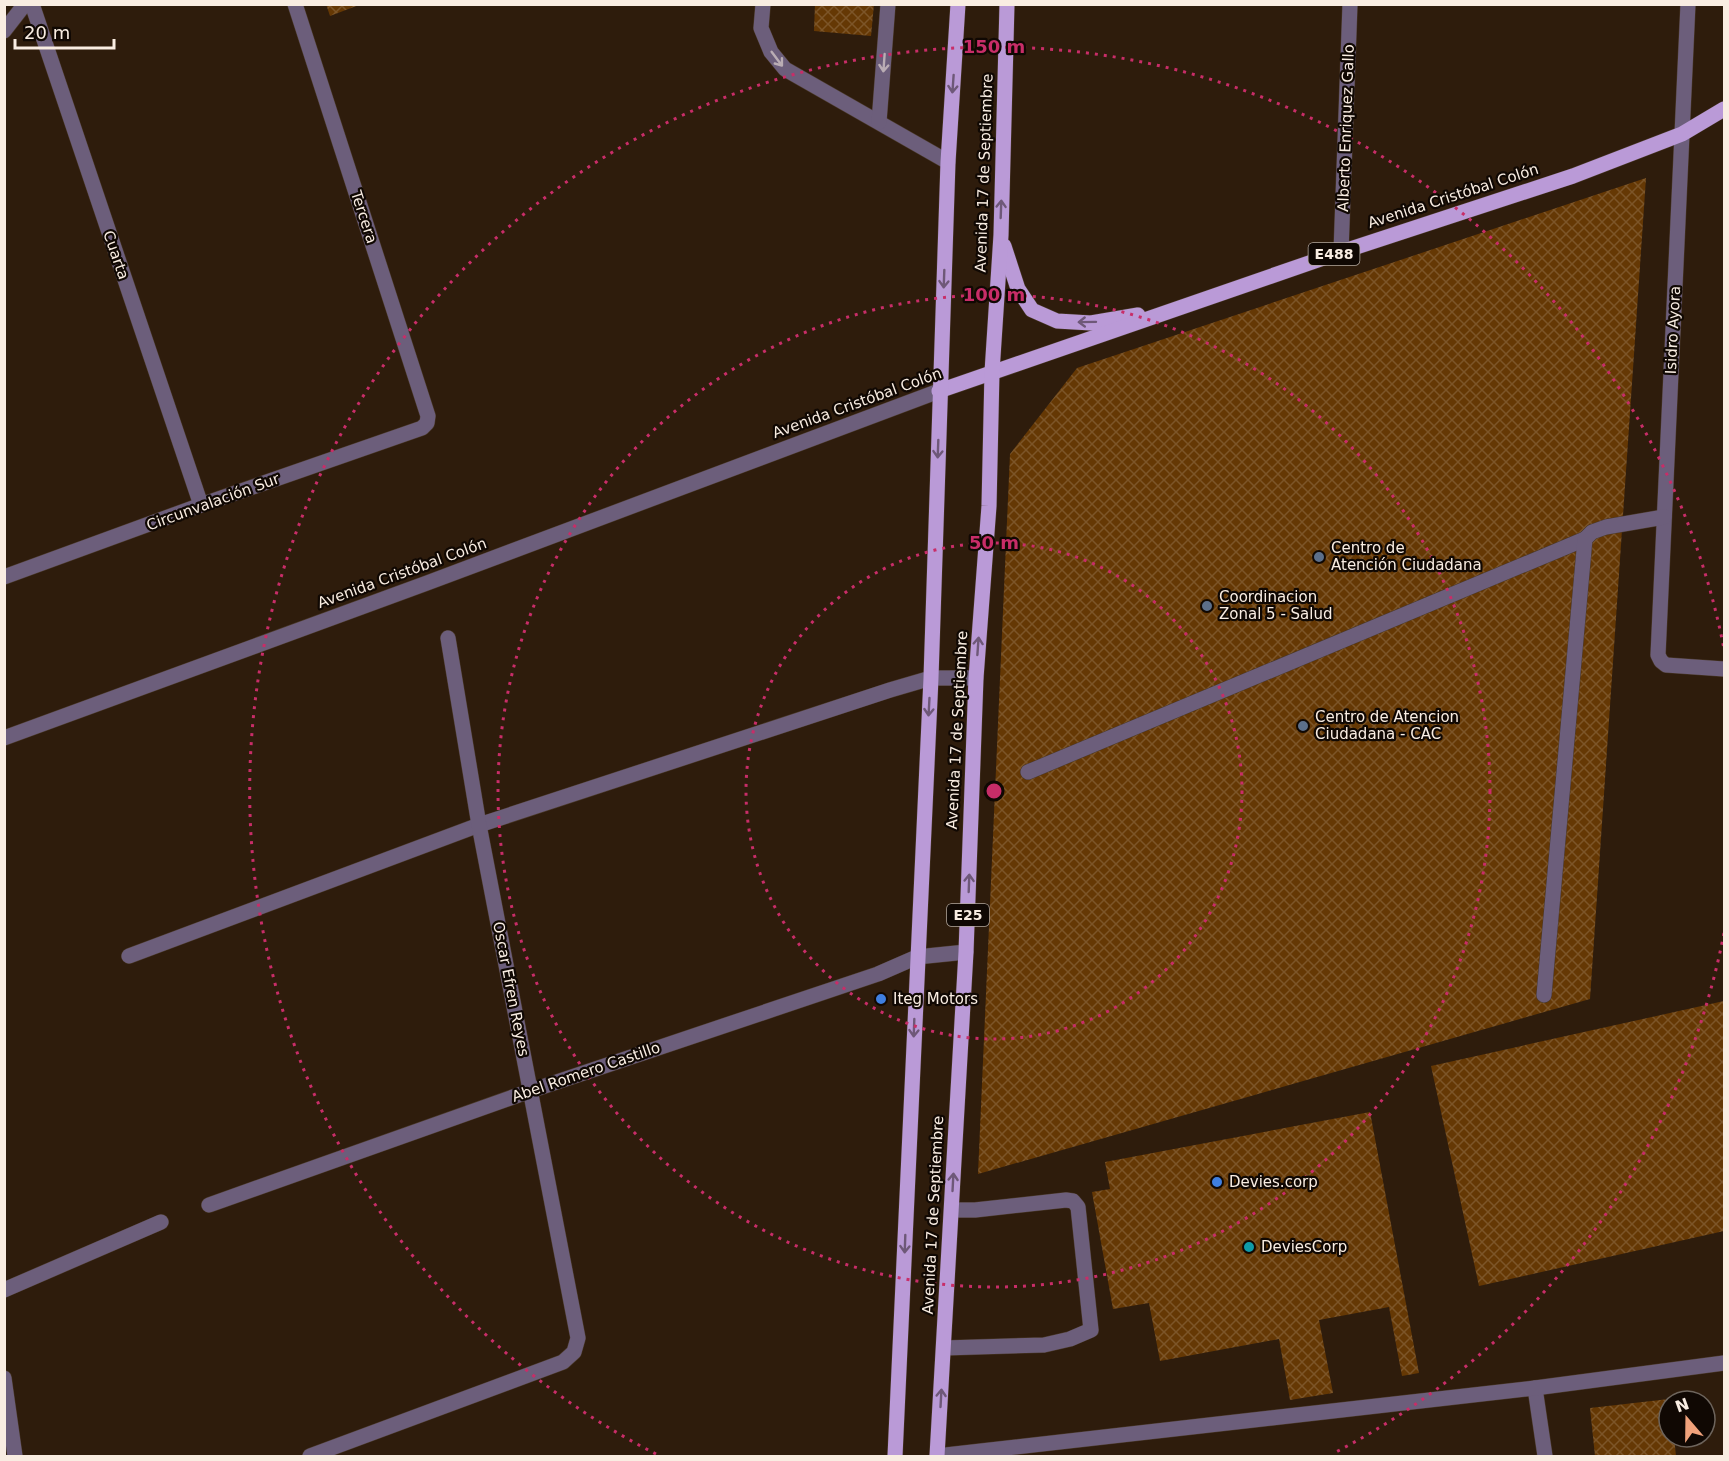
<svg xmlns="http://www.w3.org/2000/svg" width="1729" height="1461" viewBox="0 0 1729 1461" font-family="'DejaVu Sans',sans-serif">
<defs>
<pattern id="building-cross-hatch" width="8" height="8" patternUnits="userSpaceOnUse" patternTransform="scale(1.5)"><rect width="8" height="8" fill="#653804"/><path d="M0 0l8 8M0 8l8-8" fill="none" stroke="#7c5528"/></pattern>
</defs>
<rect width="100%" height="100%" fill="#2e1c0c"/>
<g fill="url(#building-cross-hatch)">
<polygon points="326,4 359,4 359,5 330,16"/>
<polygon points="815,4 874,4 871,36 814,31"/>
<polygon points="1646,178 1590,999 978,1174 1010,454 1077,368"/>
<polygon points="1724,1001 1724,1231 1479,1286 1431,1066"/>
<polygon points="1370,1112 1419,1373 1402,1376 1389,1307 1319,1320 1333,1393 1290,1400 1279,1339 1160,1361 1149,1303 1113,1309 1092,1192 1110,1189 1105,1162"/>
<polygon points="1669,1399 1669,1437 1674,1437 1676,1456 1595,1456 1590,1408"/>
</g>
<g fill="none" stroke-linecap="round" stroke-linejoin="round">
<defs>
<g id="minor">
<polyline points="32,4 201,505"/>
<polyline points="763,4 761,28 771,52 785,69 948,162"/>
<polyline points="1688,4 1658,655 1661,661 1666,665 1724,669"/>
<polyline points="4,31 25,4"/>
<polyline points="879,122 888,4"/>
<polyline points="1341,252 1350,4"/>
<polyline points="4,577 201,505 422,428 427,423 428,416 295,4"/>
<polyline points="4,738 427,583 939,391"/>
<polyline points="1028,772 1585,539"/>
<polyline points="129,956 479,825 890,690 931,678 976,678"/>
<polyline points="1544,995 1585,539 1592,532 1606,527 1664,517"/>
<polyline points="209,1205 530,1091 878,974 917,957 966,952"/>
<polyline points="4,1290 161,1222"/>
<polyline points="944,1348 1044,1345 1070,1339 1091,1330 1078,1207 1073,1201 1066,1200 975,1210 952,1210"/>
<polyline points="4,1378 15,1456"/>
<polyline points="1535,1388 1545,1456"/>
<polyline points="310,1456 563,1362 574,1352 578,1338 479,825 448,638"/>
<polyline points="937,1456 1535,1388 1724,1363"/>
</g>
<g id="major">
<polyline points="1004,246 1018,289 1032,310 1057,321 1091,323 1138,315"/>
<polyline points="939,391 1341,252 1573,176 1682,134 1724,109"/>
<polyline points="895,1456 931,678 948,162 958,4"/>
<polyline points="937,1456 966,952 976,678 989,506 992,372 1001,235 1007,4"/>
</g>
</defs>
<use href="#minor" stroke="#4a392a" stroke-width="16"/>
<use href="#major" stroke="#4a392a" stroke-width="16"/>
<use href="#minor" stroke="#6c5e7b" stroke-width="15"/>
<use href="#major" stroke="#ba9ad7" stroke-width="15"/>
</g>
<defs><path id="oneway-shaft" d="M-6 0H5M1.5-3L5.5 0L1.5 3" fill="none" stroke-width="1.6" stroke-linecap="round" stroke-linejoin="round" transform="scale(1.5)"/></defs>
<g stroke="#baadb4">
<use href="#oneway-shaft" transform="translate(777 59) rotate(53)"/>
<use href="#oneway-shaft" transform="translate(884 63) rotate(94)"/>
</g>
<g stroke="#6e5878">
<use href="#oneway-shaft" transform="translate(953 84) rotate(94)"/>
<use href="#oneway-shaft" transform="translate(1001 209) rotate(-88)"/>
<use href="#oneway-shaft" transform="translate(944 279) rotate(92)"/>
<use href="#oneway-shaft" transform="translate(1087 322) rotate(179)"/>
<use href="#oneway-shaft" transform="translate(938 449) rotate(92)"/>
<use href="#oneway-shaft" transform="translate(978 646) rotate(-86)"/>
<use href="#oneway-shaft" transform="translate(929 707) rotate(93)"/>
<use href="#oneway-shaft" transform="translate(969 883) rotate(-88)"/>
<use href="#oneway-shaft" transform="translate(914 1028) rotate(92)"/>
<use href="#oneway-shaft" transform="translate(953 1182) rotate(-87)"/>
<use href="#oneway-shaft" transform="translate(905 1244) rotate(92)"/>
<use href="#oneway-shaft" transform="translate(941 1398) rotate(-87)"/>
</g>
<g fill="none" stroke="#c82d68" stroke-width="3" stroke-dasharray="3 6">
<circle cx="994" cy="791" r="248"/>
<circle cx="994" cy="791" r="496"/>
<path d="M1724 933A744 744 0 0 1 1332 1454M656 1454A744 744 0 1 1 1724 649"/>
</g>
<g fill="#5c6f8a" stroke="#100803" stroke-width="2">
<circle cx="1319" cy="557" r="6"/>
<circle cx="1207" cy="606" r="6"/>
<circle cx="1303" cy="726" r="6"/>
</g>
<g fill="#3f7fe0" stroke="#100803" stroke-width="2">
<circle cx="881" cy="999" r="6"/>
<circle cx="1217" cy="1182" r="6"/>
</g>
<circle fill="#0f9aa8" stroke="#100803" stroke-width="2" cx="1249" cy="1247" r="6"/>
<g text-anchor="middle" stroke-width="4.5" stroke-linejoin="round" paint-order="stroke">
<g fill="#100803" stroke="#b3a89f" stroke-width="1.5">
<rect x="1308.5" y="243" width="51" height="22" rx="4.5"/>
<rect x="947" y="904" width="42" height="22" rx="4.5"/>
</g>
<g font-size="14" font-weight="bold" fill="#f9ede2">
<text x="1334" y="259">E488</text>
<text x="968" y="920">E25</text>
</g>
<g font-size="15" fill="#f9ede2" stroke="#100803">
<text transform="translate(1346 128) rotate(-88)" y="5">Alberto Enriquez Gallo</text>
<text transform="translate(984 173) rotate(-88)" y="5">Avenida 17 de Septiembre</text>
<text transform="translate(1453 196) rotate(-18)" y="5">Avenida Cristóbal Colón</text>
<text transform="translate(364 217) rotate(72)" y="5">Tercera</text>
<text transform="translate(116 255) rotate(71)" y="5">Cuarta</text>
<text transform="translate(1673 330) rotate(-87)" y="5">Isidro Ayora</text>
<text transform="translate(857 403) rotate(-20)" y="5">Avenida Cristóbal Colón</text>
<text transform="translate(213 502) rotate(-20)" y="5">Circunvalación Sur</text>
<text transform="translate(402 573) rotate(-20)" y="5">Avenida Cristóbal Colón</text>
<text transform="translate(957 730) rotate(-87)" y="5">Avenida 17 de Septiembre</text>
<text transform="translate(511 989) rotate(79)" y="5">Oscar Efren Reyes</text>
<text transform="translate(586 1072) rotate(-19)" y="5">Abel Romero Castillo</text>
<text transform="translate(933 1215) rotate(-87)" y="5">Avenida 17 de Septiembre</text>
</g>
<g font-size="15" fill="#f9ede2" stroke="#100803" text-anchor="start">
<text x="1331" y="553">Centro de<tspan x="1331" dy="17">Atención Ciudadana</tspan></text>
<text x="1219" y="602">Coordinacion<tspan x="1219" dy="17">Zonal 5 - Salud</tspan></text>
<text x="1315" y="722">Centro de Atencion<tspan x="1315" dy="17">Ciudadana - CAC</tspan></text>
<text x="893" y="1004">Iteg Motors</text>
<text x="1229" y="1187">Devies.corp</text>
<text x="1261" y="1252">DeviesCorp</text>
</g>
</g>
<circle cx="994" cy="791" r="9" fill="#c82d68" stroke="#100803" stroke-width="3"/>
<g font-size="18" text-anchor="middle" font-weight="bold" fill="#c82d68" stroke="#100803" stroke-width="4.5" stroke-linejoin="round" paint-order="stroke">
<text x="994" y="53">150 m</text>
<text x="994" y="301">100 m</text>
<text x="994" y="549">50 m</text>
</g>
<rect width="1729" height="1461" fill="none" stroke="#f9ede2" stroke-width="12"/>
<g transform="translate(1687 1419) rotate(340)"><circle r="28" fill="#100803" stroke="#6d645c" stroke-width="1.5"/>
<path d="M0-4.5L10 22L0 15L-10 22Z" fill="#f1a27b"/>
<text y="-9" font-size="16" font-weight="bold" text-anchor="middle" fill="#f9ede2">N</text>
</g>
<path d="M15 39v9h99v-9" fill="none" stroke="#f9ede2" stroke-width="3"/>
<text x="24" y="39" font-size="18" fill="#f9ede2" stroke="#100803" stroke-width="4.5" paint-order="stroke">20 m</text>
</svg>
